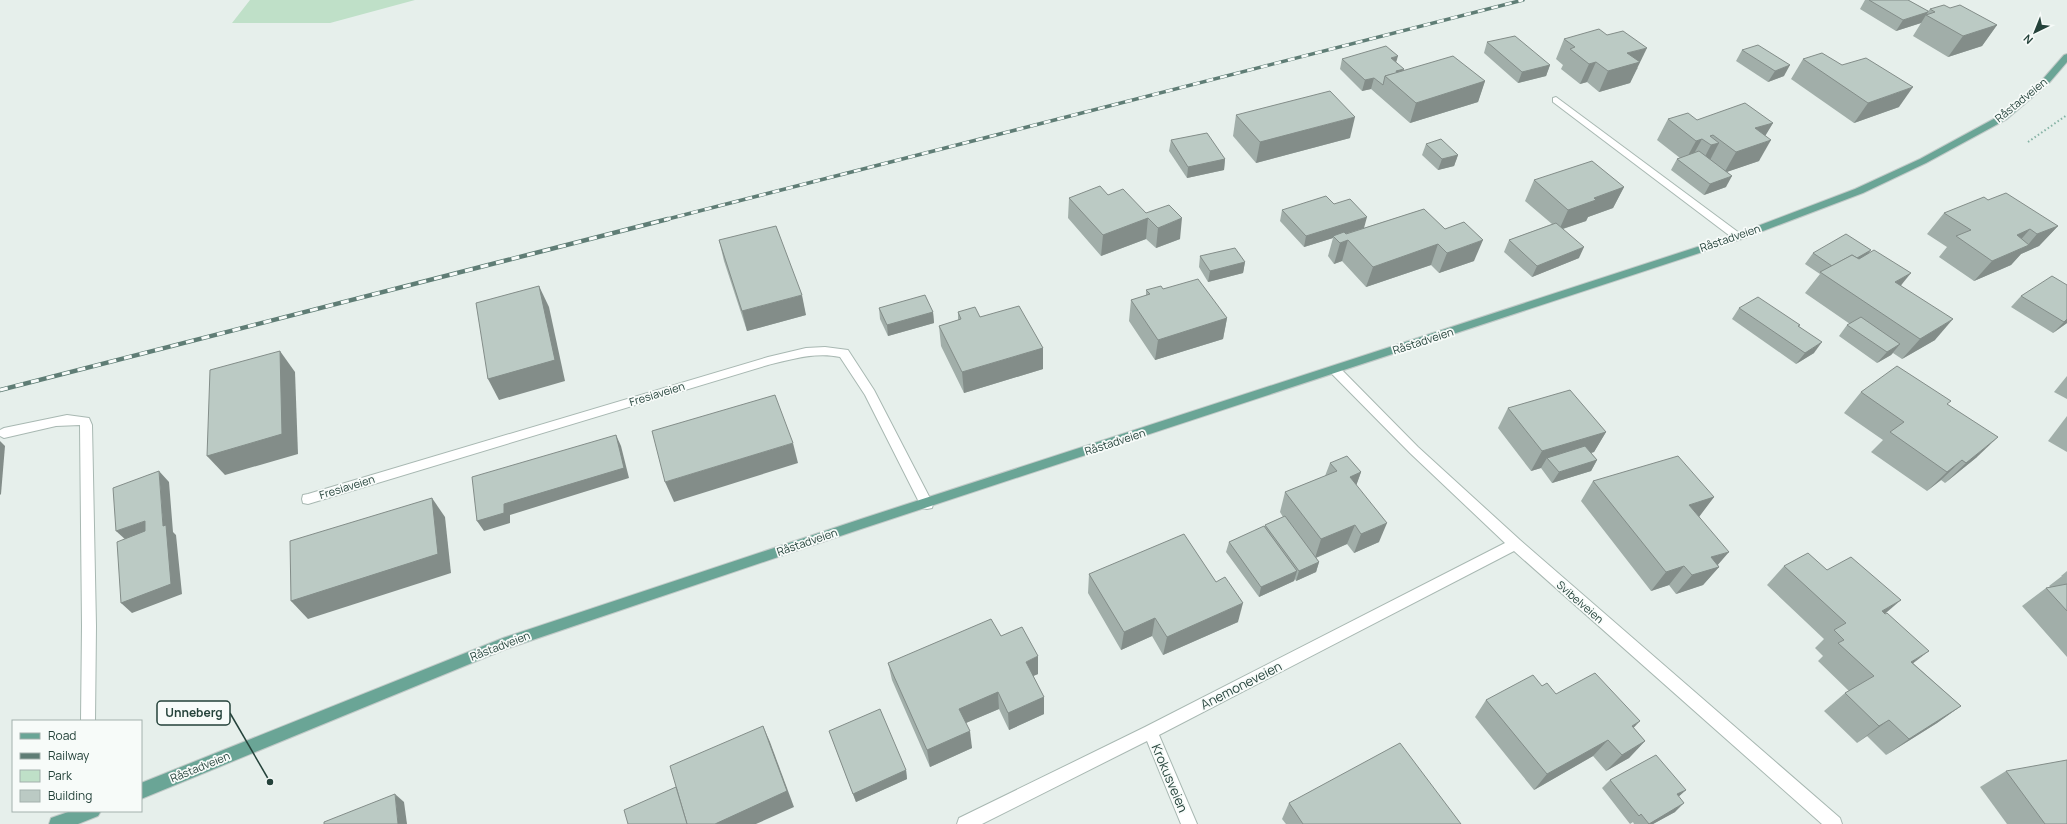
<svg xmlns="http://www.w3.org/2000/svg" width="2067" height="824" viewBox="0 0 2067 824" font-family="Manrope,sans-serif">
<rect width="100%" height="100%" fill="#e6efeb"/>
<polygon fill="#bfe0c8" points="250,0 415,0 330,23 232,23"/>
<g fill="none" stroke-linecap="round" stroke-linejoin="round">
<defs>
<g id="minor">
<polygon points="1556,97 1742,235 1743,237 1742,239 1734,239 1553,102 1553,98"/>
<path d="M 825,347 L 848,350 L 874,390 L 933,504 L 932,508 L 927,509 L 922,508 L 865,395 L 840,357 C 816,352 792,359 768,365 L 308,504 L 303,503 L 302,499 L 303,495 L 308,494 L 768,357 L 806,348 Z"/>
<polygon points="1335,366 1339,367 1418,447 1520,540 1840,818 1842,824 1822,824 1514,551 1159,735 1197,824 1181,824 1147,741 982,824 957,824 959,818 1145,727 1505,543 1410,453 1331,373 1329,370"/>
<polygon points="67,415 89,418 92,425 96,626 95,721 81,721 82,626 80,425 56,426 4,438 0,436 0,430 4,428"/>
</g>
<g id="major">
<polygon points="2067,54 2067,62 2049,83 2007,119 1926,163 1863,193 1742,239 861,529 506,649 141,799 141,783 503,638 861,519 1734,235 1855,189 1920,159 2001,115 2043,79 2064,55"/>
<polygon points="71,811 101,811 98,816 78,824 49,824 51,818"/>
</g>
</defs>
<use href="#minor" stroke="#a8b8b2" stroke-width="2"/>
<use href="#major" stroke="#c2cac8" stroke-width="2"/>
<polyline stroke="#86b3a5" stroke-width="2" stroke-dasharray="1.5 2.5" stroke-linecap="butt" points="2028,142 2067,115"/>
<use href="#minor" fill="#fff" fill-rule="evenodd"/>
<use href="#major" fill="#6aa596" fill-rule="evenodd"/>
<defs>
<polyline id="rail-far1" points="664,220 1523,0"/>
<polyline id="rail" points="0,390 668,219"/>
</defs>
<use href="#rail-far1" stroke="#5f7d75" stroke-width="3.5"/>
<use href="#rail" stroke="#5f7d75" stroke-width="4.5"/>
<use href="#rail-far1" stroke="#f7fbf9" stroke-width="2.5" stroke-dasharray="7" stroke-linecap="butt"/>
<use href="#rail" stroke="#f7fbf9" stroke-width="3" stroke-dasharray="8" stroke-linecap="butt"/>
</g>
<g fill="#a1aea9">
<polygon points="1865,0 1908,0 1928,11 1930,9 1950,8 1997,25 1982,46 1948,57 1913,36 1921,23 1896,31 1860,9"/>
<polygon points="1564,39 1638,68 1637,69 1630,83 1599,92 1587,82 1580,84 1561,69 1563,65 1556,59"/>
<polygon points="1487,42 1550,65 1546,76 1518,83 1484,53"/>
<polygon points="1742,50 1784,76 1768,82 1736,61"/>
<polygon points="1342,59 1396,62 1403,71 1485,81 1478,102 1410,123 1371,89 1362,91 1340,69"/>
<polygon points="1803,59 1899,107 1854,123 1791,79"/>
<polygon points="1236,115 1350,138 1256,163 1233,136"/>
<polygon points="1668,119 1697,120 1773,123 1765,135 1759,161 1726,172 1726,187 1704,195 1671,170 1677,159 1680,158 1657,140"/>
<polygon points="1171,140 1225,159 1224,170 1187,178 1169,151"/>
<polygon points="1426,144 1458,155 1454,166 1438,170 1422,155"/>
<polygon points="1534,180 1624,187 1613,208 1588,217 1586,221 1563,229 1579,258 1532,277 1504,252 1509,240 1552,224 1525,201"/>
<polygon points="1108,195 1146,213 1180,239 1156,248 1146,239 1101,256 1068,218 1069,198"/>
<polygon points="1988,200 2058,226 2039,246 2021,254 2011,265 1974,281 1939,257 1947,247 1927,234 1944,213"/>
<polygon points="1334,204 1364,228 1424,209 1474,261 1439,273 1431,265 1366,287 1342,261 1334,264 1328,256 1333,238 1304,247 1280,221 1282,210"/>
<polygon points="719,240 806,315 747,331 724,261"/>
<polygon points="1813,253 1868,253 1901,285 1935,340 1902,359 1893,353 1891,355 1877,363 1839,336 1847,325 1850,324 1805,293 1820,274 1805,264"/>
<polygon points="1200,256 1245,262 1243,273 1208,282 1199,267"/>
<polygon points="2067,285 2067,323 2053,333 2011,307 2021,296"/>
<polygon points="1163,289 1227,318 1223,339 1155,360 1129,321 1131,300 1146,296 1146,290"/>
<polygon points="879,308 933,312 934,323 888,336 880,319"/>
<polygon points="1739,308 1799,326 1814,353 1796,364 1732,319"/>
<polygon points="958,312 980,317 1043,348 1043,369 964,393 941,346 939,326 958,320"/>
<polygon points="2067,376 2067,399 2054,392"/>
<polygon points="1861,392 1948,405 1977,457 1945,483 1941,480 1927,491 1871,452 1883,440 1844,413"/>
<polygon points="1508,408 1606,432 1594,452 1591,453 1597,460 1591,471 1552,483 1541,468 1531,471 1498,428"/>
<polygon points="2067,416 2067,452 2048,441"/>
<polygon points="1330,463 1361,472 1356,485 1379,542 1354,553 1347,544 1316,558 1319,562 1316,572 1296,581 1295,579 1294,581 1259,597 1226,552 1229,542 1264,527 1265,525 1283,517 1280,512 1285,492 1325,476"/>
<polygon points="1593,481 1714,497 1699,516 1718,565 1719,567 1703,585 1676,594 1669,585 1651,591 1581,501"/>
<polygon points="1784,566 1827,570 1885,614 1913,663 1961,706 1937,723 1886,755 1867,736 1857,743 1824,711 1845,693 1849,691 1818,661 1823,656 1815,648 1824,639 1767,585"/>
<polygon points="2067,571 2067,657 2022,606 2046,588 2050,587 2049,586 2062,576 2061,576"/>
<polygon points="1089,574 1238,622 1163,655 1152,636 1121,650 1088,593"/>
<polygon points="1001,636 1038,674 1033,676 1044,697 1044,714 1009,730 999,709 966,723 972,748 930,767 892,680 888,663"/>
<polygon points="1542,686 1556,694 1634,728 1645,741 1629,758 1606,771 1593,756 1534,790 1475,717 1486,700"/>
<polygon points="829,731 906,770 907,779 856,802"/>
<polygon points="2006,771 2067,824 2007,824 1980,787"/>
<polygon points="1610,780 1686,790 1679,796 1675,812 1653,824 1634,824 1633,822 1630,824 1602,788"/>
<polygon points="1289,803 1461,824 1286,824 1282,819"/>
</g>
<g fill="#838d89">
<polygon points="1928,12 1921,23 1896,31 1903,20"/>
<polygon points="1997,25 1982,46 1948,57 1963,36"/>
<polygon points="1647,48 1630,83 1599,92 1608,71 1627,53"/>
<polygon points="1398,56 1395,66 1391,58"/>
<polygon points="1596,62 1587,82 1580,84 1589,64"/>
<polygon points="1550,65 1546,76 1518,83 1522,72"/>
<polygon points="1790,65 1784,76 1768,82 1775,71"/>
<polygon points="1404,69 1401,80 1396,71"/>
<polygon points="1374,78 1371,89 1362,91 1365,80"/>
<polygon points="1485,81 1478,102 1410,123 1416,103"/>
<polygon points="1913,87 1899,107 1854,123 1868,103"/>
<polygon points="1355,117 1350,138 1256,163 1260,142"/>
<polygon points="1773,123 1761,143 1755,128"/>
<polygon points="1702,139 1691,159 1685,161 1696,141"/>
<polygon points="1771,140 1759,161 1724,173 1736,152"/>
<polygon points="1719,143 1708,164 1700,166 1711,145"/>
<polygon points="1458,155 1454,166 1438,170 1442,159"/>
<polygon points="1225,159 1224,170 1187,178 1188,167"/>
<polygon points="1732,176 1726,187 1704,195 1710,184"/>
<polygon points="1624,187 1613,208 1588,217 1586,221 1559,230 1568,210 1594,198"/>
<polygon points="1367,217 1364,228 1335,237 1333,236 1333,238 1304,247 1306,236"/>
<polygon points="1148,218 1146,239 1101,256 1103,235"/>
<polygon points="1182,218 1180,239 1156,248 1158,228"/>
<polygon points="2058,226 2039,246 2021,254 2011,265 1974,281 1992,261 2027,246 2037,234"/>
<polygon points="2030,229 2012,250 2017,235"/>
<polygon points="1348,240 1342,261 1334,264 1340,243"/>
<polygon points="1483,240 1474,261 1439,273 1447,253"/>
<polygon points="1438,244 1431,265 1366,287 1373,267"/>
<polygon points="1584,247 1579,258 1532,277 1537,266"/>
<polygon points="1871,250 1862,261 1837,269"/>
<polygon points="1245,262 1243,273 1208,282 1210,271"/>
<polygon points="1911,273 1894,294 1895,282"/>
<polygon points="539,286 549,307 565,381 499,400 488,379"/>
<polygon points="802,295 806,315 747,331 742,311"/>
<polygon points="933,312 934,323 888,336 887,325"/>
<polygon points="1227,318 1223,339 1155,360 1158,340"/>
<polygon points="1953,319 1935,340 1902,359 1920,339"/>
<polygon points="2067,319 2067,323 2053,333"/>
<polygon points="1822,342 1814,353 1796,364 1805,353"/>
<polygon points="1900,344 1891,355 1877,363 1887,352"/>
<polygon points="1043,348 1043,369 964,393 962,372"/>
<polygon points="280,351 295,372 298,454 225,475 207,456"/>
<polygon points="1606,432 1594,452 1552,464 1547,458 1541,468 1531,471 1542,451"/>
<polygon points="616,435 621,446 629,478 510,515 510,523 484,531 477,521"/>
<polygon points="1998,437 1977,457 1945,483 1966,463"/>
<polygon points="0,441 5,446 1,494 0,495"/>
<polygon points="793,443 798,463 674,502 665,482"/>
<polygon points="1597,460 1591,471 1552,483 1559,472"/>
<polygon points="1962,460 1941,480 1927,491 1947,472"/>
<polygon points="159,471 169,482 173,532 176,535 182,594 132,613 121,603 163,526"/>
<polygon points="1361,472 1354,492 1350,477"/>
<polygon points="1714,497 1699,517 1689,505"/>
<polygon points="432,498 445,517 451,573 308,619 291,601"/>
<polygon points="145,521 155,531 127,541 116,531"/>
<polygon points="1387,523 1379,542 1354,553 1361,534"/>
<polygon points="1355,525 1347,544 1315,558 1321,539"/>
<polygon points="1729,552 1716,567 1719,567 1703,585 1676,594 1692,575 1711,557"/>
<polygon points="1319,562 1316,572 1296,581 1299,571"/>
<polygon points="1684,566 1669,585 1651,591 1666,572"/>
<polygon points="1297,571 1294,581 1259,597 1261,587"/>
<polygon points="1901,600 1880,618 1882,611"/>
<polygon points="1243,603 1238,622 1163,655 1167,637"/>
<polygon points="1155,618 1152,636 1121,650 1124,632"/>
<polygon points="1929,651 1907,668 1911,662"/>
<polygon points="1038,656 1038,674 1026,679 1026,662"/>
<polygon points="998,692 999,709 961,725 959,709"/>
<polygon points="1044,697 1044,714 1009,730 1008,713"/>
<polygon points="1961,706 1937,723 1886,755 1909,739"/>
<polygon points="1889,720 1867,736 1857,743 1879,726"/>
<polygon points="1640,721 1624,738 1632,726"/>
<polygon points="763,726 770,742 794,807 756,824 715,824"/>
<polygon points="970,731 972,748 930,767 927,750"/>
<polygon points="1608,740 1593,756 1534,790 1547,774"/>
<polygon points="1645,741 1629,758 1606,771 1622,755"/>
<polygon points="906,770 907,779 856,802 853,794"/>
<polygon points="1686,790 1677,798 1677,794"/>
<polygon points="395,794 404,802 407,824 398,824"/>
<polygon points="1684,803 1675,812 1653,824 1648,824"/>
</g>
<g fill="#bbcac4" stroke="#838d89">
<polygon points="1869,0 1908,0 1928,11 1928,12 1903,20"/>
<polygon points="1944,5 1950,8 1960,5 1997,25 1963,36 1926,15 1935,12 1930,9"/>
<polygon points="1599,29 1607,35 1623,31 1647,48 1627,53 1640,62 1608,71 1596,62 1589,64 1570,49 1575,47 1564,39"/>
<polygon points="1515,36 1550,65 1522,72 1487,42"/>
<polygon points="1758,45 1790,65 1775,71 1742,50"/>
<polygon points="1386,46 1398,56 1391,58 1404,69 1396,71 1397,73 1385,76 1383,85 1374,78 1365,80 1342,59"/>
<polygon points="1822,53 1842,65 1866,58 1913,87 1868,103 1803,59"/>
<polygon points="1453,56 1485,81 1416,103 1385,76"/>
<polygon points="1330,91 1355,117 1260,142 1236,115"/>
<polygon points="1745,103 1773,123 1755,128 1771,140 1736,152 1713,135 1710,136 1719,143 1711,145 1702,139 1696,141 1668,119 1688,113 1697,120"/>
<polygon points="1207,133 1225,159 1188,167 1171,140"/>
<polygon points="1441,139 1458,155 1442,159 1426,144"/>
<polygon points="1699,151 1732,176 1710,184 1677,159"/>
<polygon points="1592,161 1624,187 1594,198 1596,200 1568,210 1534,180"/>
<polygon points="1100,186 1108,195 1123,189 1146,213 1169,205 1182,218 1158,228 1148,218 1103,235 1069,198"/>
<polygon points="2006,193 2058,226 2037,234 2030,229 2017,235 2029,245 1992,261 1956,236 1971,230 1944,213 1984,197 1988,200"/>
<polygon points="1326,196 1334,204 1350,199 1367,217 1306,236 1282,210"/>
<polygon points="1424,209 1445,229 1464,222 1483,240 1447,253 1438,244 1373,267 1348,240 1340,243 1333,236 1344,232 1346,234"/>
<polygon points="1556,223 1584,247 1537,266 1509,240"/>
<polygon points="776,226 802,295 742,311 719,240"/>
<polygon points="1846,234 1871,250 1857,258 1852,255 1832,266 1813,253"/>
<polygon points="1235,248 1245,262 1210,271 1200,256"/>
<polygon points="1874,250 1911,273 1895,282 1953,319 1920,339 1820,272 1852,255 1859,259"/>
<polygon points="2052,276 2067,285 2067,319 2064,322 2021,296"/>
<polygon points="1198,279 1227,318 1158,340 1131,300 1150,294 1146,290 1161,286 1163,289"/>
<polygon points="539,286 555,360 488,379 476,303"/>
<polygon points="925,295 933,312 887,325 879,308"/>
<polygon points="1758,297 1800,325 1798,326 1822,342 1805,353 1739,308"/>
<polygon points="1019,306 1043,348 962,372 939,326 961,319 958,312 975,307 980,317"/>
<polygon points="1861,317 1900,344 1887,352 1847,325"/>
<polygon points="280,351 282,434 207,456 210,370"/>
<polygon points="1897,366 1951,401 1947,404 1998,437 1966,463 1962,460 1947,472 1890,432 1904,422 1861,392"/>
<polygon points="1570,390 1606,432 1542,451 1508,408"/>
<polygon points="775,395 793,443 665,482 652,431"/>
<polygon points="616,435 624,468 504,504 504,513 477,521 472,477"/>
<polygon points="1585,446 1597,460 1559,472 1547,458"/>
<polygon points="1347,456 1361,472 1350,477 1387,523 1361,534 1355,525 1321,539 1285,492 1337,471 1330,463"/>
<polygon points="1678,456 1714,497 1689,505 1729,552 1711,557 1719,567 1692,575 1684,566 1666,572 1593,481"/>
<polygon points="159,471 163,526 166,525 171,584 121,603 117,542 145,531 145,521 116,531 113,488"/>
<polygon points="432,498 438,554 291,601 290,541"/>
<polygon points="1285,516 1319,562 1299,571 1265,525"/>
<polygon points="1264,526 1297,571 1261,587 1229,542"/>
<polygon points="1184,534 1216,582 1225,577 1243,603 1167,637 1155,618 1124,632 1089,574"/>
<polygon points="1808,553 1827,570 1851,557 1901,600 1882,611 1885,614 1887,613 1929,651 1911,662 1961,706 1909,739 1889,720 1879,726 1845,693 1874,676 1838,643 1844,640 1834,630 1846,623 1784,566"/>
<polygon points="2067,584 2067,611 2046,588"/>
<polygon points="991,619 1001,636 1022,627 1038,656 1026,662 1044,697 1008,713 998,692 959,709 970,731 927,750 888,663"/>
<polygon points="1595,673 1640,721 1632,726 1645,741 1622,755 1608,740 1547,774 1486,700 1533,675 1542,686 1547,683 1556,694"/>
<polygon points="880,709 906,770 853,794 829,731"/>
<polygon points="763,726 787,791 715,824 687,824 670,766"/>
<polygon points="1400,743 1461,824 1303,824 1289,803"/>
<polygon points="1656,755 1686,790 1677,794 1684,803 1649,824 1641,814 1639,816 1610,780"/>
<polygon points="2067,760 2067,824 2045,824 2006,771"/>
<polygon points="676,787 687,824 628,824 624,810"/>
<polygon points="395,794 398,824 324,824 324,822"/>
</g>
<g text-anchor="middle" stroke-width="3.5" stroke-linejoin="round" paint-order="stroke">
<g font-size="11" fill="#24423a" stroke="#f7fbf9">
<text transform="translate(2021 100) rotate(-39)" y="4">Råstadveien</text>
<text transform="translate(1730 238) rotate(-19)" y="4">Råstadveien</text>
<text transform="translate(1423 341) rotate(-18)" y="4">Råstadveien</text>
<text transform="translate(657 394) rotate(-17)" y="4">Fresiaveien</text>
<text transform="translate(1115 442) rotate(-18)" y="4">Råstadveien</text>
<text transform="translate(347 487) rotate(-17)" y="4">Fresiaveien</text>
<text transform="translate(807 542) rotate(-19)" y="4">Råstadveien</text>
<text transform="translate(1580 602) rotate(41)" y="4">Svibelveien</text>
<text transform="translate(500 646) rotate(-21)" y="4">Råstadveien</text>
<text transform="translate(200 767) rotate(-22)" y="4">Råstadveien</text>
</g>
<g font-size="13" fill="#24423a" stroke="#f7fbf9">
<text transform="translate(1241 685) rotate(-27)" y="5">Anemoneveien</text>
<text transform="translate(1170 778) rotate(67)" y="5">Krokusveien</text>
</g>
</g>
<path fill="none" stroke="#24423a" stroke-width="1.5" d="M270 782L230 713"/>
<circle fill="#24423a" stroke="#f7fbf9" stroke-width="1.5" cx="270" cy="782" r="4"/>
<rect fill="#f7fbf9" stroke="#24423a" stroke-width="1.5" x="157" y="701" width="73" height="24" rx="4"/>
<g font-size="12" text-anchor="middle" font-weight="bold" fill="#24423a">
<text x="194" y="717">Unneberg</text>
</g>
<rect x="12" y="720" width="130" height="92" fill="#f7fbf9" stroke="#a3b1ad"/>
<rect x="20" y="733" width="20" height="6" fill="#6aa596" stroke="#a3b1ad"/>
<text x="48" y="740" font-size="12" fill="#24423a">Road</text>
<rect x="20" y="753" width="20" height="6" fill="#5f7d75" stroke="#a3b1ad"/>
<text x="48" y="760" font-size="12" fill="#24423a">Railway</text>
<rect x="20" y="770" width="20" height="12" fill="#bfe0c8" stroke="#a3b1ad"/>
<text x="48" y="780" font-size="12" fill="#24423a">Park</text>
<rect x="20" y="790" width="20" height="12" fill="#bbcac4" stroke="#a3b1ad"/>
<text x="48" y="800" font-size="12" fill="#24423a">Building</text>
<g transform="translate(2035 32) rotate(223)" stroke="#f7fbf9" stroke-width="3" paint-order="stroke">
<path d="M0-3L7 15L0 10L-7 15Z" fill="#24423a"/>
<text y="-6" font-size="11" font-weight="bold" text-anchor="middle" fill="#24423a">N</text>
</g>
</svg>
